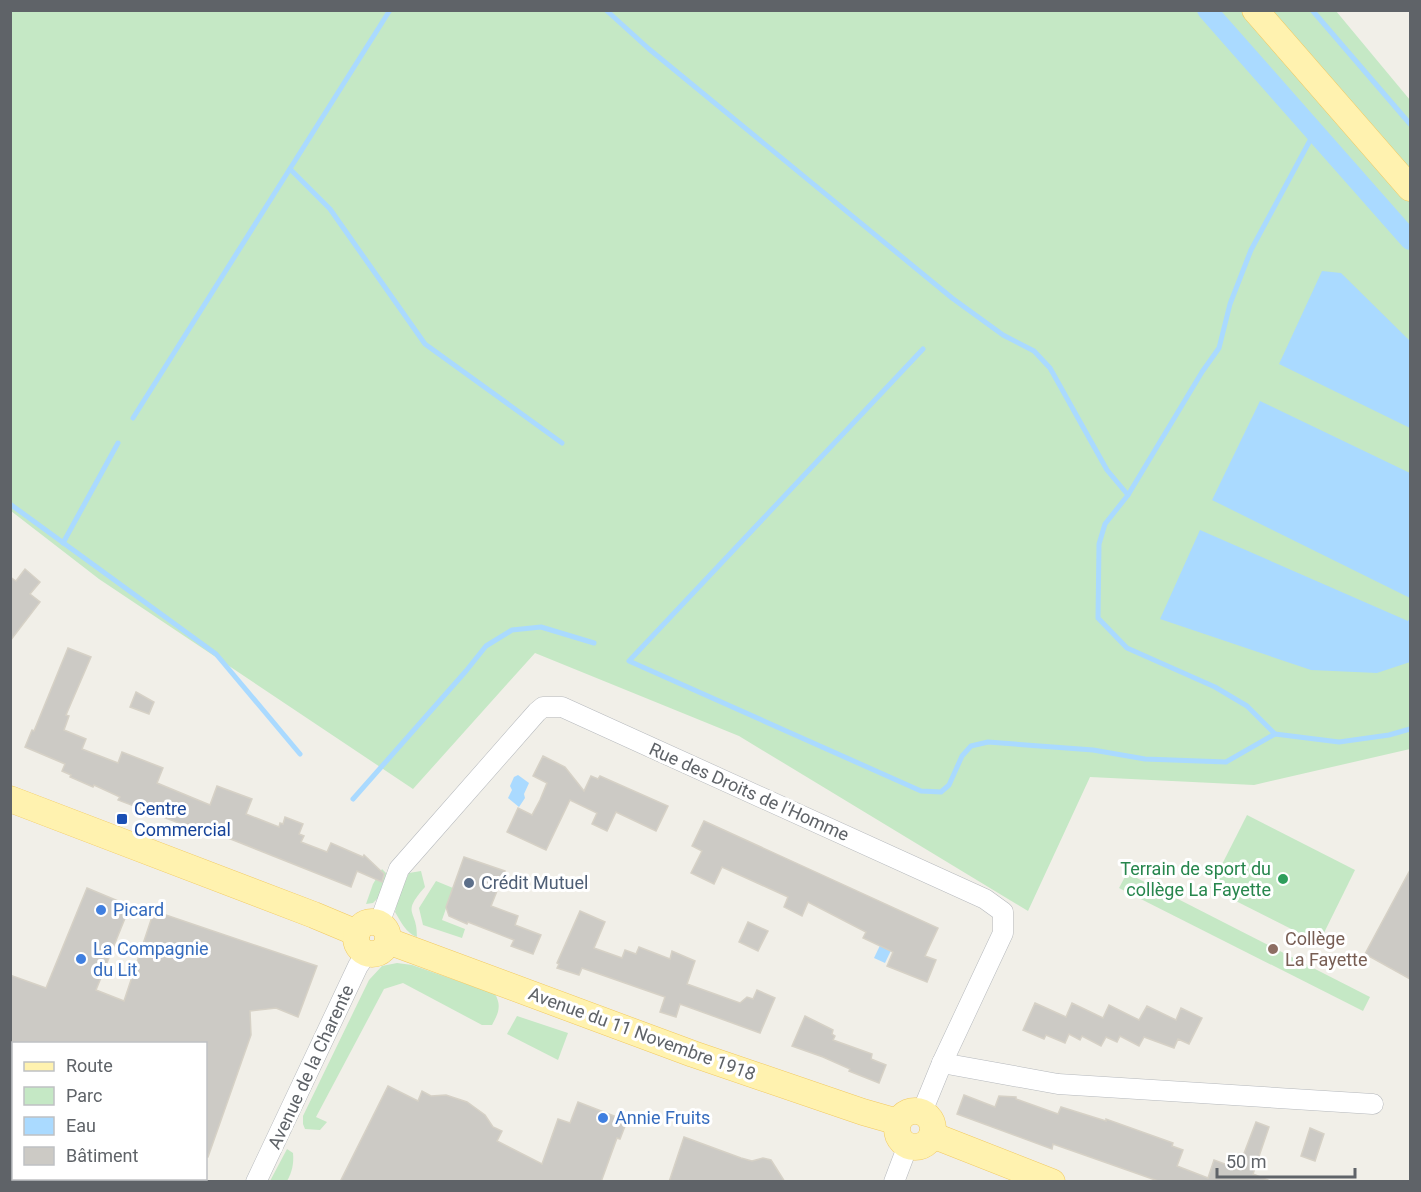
<svg xmlns="http://www.w3.org/2000/svg" width="1421" height="1192" viewBox="0 0 1421 1192" font-family="Roboto,sans-serif">
<rect width="100%" height="100%" fill="#f1efe8"/>
<g fill="#c5e8c5">
<polygon points="10,11 1336,11 1410,100 1410,749 1254,785 1090,777 1028,911 739,736 535,653 413,789 99,579 11,511"/>
<polygon points="1247,815 1355,870 1319,943 1210,888"/>
<polygon points="382,869 387,874 379,897 373,903 366,904 373,884"/>
<path d="M 421,871 L 425,887 C 400,915 418,909 417,937 C 406,933 401,922 395,912 L 399,895 L 409,873 Z"/>
<polygon points="1127,873 1370,997 1363,1011 1119,888"/>
<polygon points="436,881 453,888 442,920 465,929 462,938 423,925 419,908"/>
<path d="M 397,963 L 412,965 L 495,994 C 502,1006 498,1014 492,1025 L 482,1025 L 403,983 L 384,989 L 316,1117 L 327,1122 L 320,1130 L 305,1129 L 303,1124 L 303,1116 L 369,980 L 382,966 Z"/>
<polygon points="517,1016 568,1033 558,1060 507,1034"/>
<path d="M 287,1149 L 293,1153 C 294,1164 292,1172 287,1181 L 270,1181 Z"/>
</g>
<g fill="#aadaff">
<polygon points="1322,271 1341,273 1410,341 1410,428 1279,364"/>
<polygon points="1260,401 1410,473 1410,598 1212,500"/>
<polygon points="1200,530 1408,621 1410,617 1410,662 1377,673 1311,670 1160,619"/>
<polygon points="518,775 529,783 524,794 525,798 519,807 508,798 512,790 510,786 514,777"/>
<polygon points="884,937 895,942 885,963 874,958"/>
</g>
<g fill="none" stroke-linecap="round" stroke-linejoin="round">
<g stroke="#aadaff" stroke-width="5">
<polyline points="606,10 649,49 952,298 1003,335 1034,351 1050,368 1107,470 1128,495"/>
<polyline points="1312,10 1410,124"/>
<polyline points="290,169 330,209 425,344 562,443"/>
<polyline points="923,349 629,661 921,791 941,792 949,785 962,756 971,746 988,742 1093,750 1145,759 1226,762 1275,734 1339,742 1389,735 1410,729"/>
<polyline points="133,418 390,10"/>
<polyline points="10,504 216,654 300,754"/>
<polyline points="63,543 118,443"/>
<polyline points="1275,734 1247,706 1215,687 1127,648 1098,618 1099,544 1105,524 1128,495 1202,372 1219,348 1230,304 1251,250 1314,133"/>
<polyline points="353,799 466,671 486,646 512,630 541,627 594,643"/>
</g>
<polyline stroke="#aadaff" stroke-width="20" points="1207,10 1410,240"/>
</g>
<g fill="#cccac5" stroke="#d6d1c6" stroke-width="1.5">
<polygon points="25,569 40,582 30,594 40,602 10,641 10,577 16,581"/>
<polygon points="68,648 91,657 66,715 69,716 64,730 86,739 82,749 118,763 122,752 163,768 157,783 210,805 217,786 252,799 246,814 279,827 280,823 283,824 285,817 303,824 299,834 304,836 301,842 327,852 331,843 363,857 364,855 384,874 382,882 357,871 351,887 203,828 201,834 178,825 179,823 118,800 120,797 94,785 93,787 70,777 71,775 62,771 65,764 25,747 32,730 34,731"/>
<polygon points="136,692 154,702 149,714 130,707"/>
<polygon points="543,756 565,767 584,791 591,776 598,779 600,776 668,806 656,831 616,812 607,831 592,824 597,813 570,800 546,850 507,832 518,808 532,815 540,800 547,783 533,776"/>
<polygon points="704,821 938,928 925,956 936,960 927,982 887,966 893,952 863,938 866,932 808,902 802,916 784,907 788,897 722,867 714,884 691,873 702,851 692,846"/>
<polygon points="464,857 505,871 491,906 518,916 515,925 541,935 533,954 511,946 514,940 468,922 467,924 449,916 446,907"/>
<polygon points="1410,870 1410,979 1365,954"/>
<polygon points="87,888 130,906 96,990 124,1001 154,911 317,966 298,1017 276,1008 250,1011 251,1035 208,1157 206,1157 206,1044 10,1044 10,975 46,988"/>
<polygon points="580,911 605,922 594,948 622,958 625,950 636,954 639,947 670,959 672,951 695,961 687,984 740,1003 747,997 753,999 757,990 775,998 760,1033 680,1004 676,1017 660,1012 665,997 582,968 579,975 557,968 559,964 557,963"/>
<polygon points="748,922 768,931 758,951 739,942"/>
<polygon points="1035,1003 1066,1017 1072,1003 1103,1018 1109,1005 1139,1020 1147,1006 1176,1020 1181,1008 1202,1018 1189,1044 1178,1039 1174,1048 1144,1037 1139,1046 1120,1036 1117,1042 1106,1037 1101,1046 1082,1036 1080,1040 1069,1034 1065,1043 1046,1035 1044,1039 1023,1030"/>
<polygon points="805,1016 833,1030 832,1034 835,1036 833,1040 872,1054 871,1059 886,1065 879,1083 849,1071 850,1069 823,1057 792,1046"/>
<polygon points="388,1086 418,1101 422,1091 431,1096 446,1095 467,1102 485,1115 493,1127 502,1131 497,1141 542,1164 558,1119 570,1123 578,1102 627,1121 620,1139 617,1138 601,1182 340,1182"/>
<polygon points="964,1095 995,1107 999,1096 1016,1097 1016,1099 1058,1114 1061,1107 1106,1121 1106,1119 1173,1143 1172,1146 1183,1150 1177,1166 1208,1178 1214,1160 1238,1169 1256,1122 1269,1127 1253,1174 1268,1180 1268,1182 1161,1182 1053,1144 1052,1149 957,1114"/>
<polygon points="1310,1128 1324,1134 1315,1161 1301,1156"/>
<polygon points="684,1137 741,1158 752,1161 763,1158 771,1160 785,1182 669,1182"/>
</g>
<g fill="none" stroke-linecap="round" stroke-linejoin="round">
<defs>
<g id="minor">
<polyline points="379,924 399,869 537,712 543,707 562,707 985,899 1003,912 1003,933 942,1063 922,1112"/>
<polyline points="942,1063 1058,1084 1373,1104"/>
<polyline points="256,1182 358,966 367,953"/>
<polyline points="894,1182 908,1145"/>
</g>
<g id="major">
<polyline points="1255,10 1410,188"/>
<polyline points="10,799 314,915 357,933"/>
<circle cx="372" cy="938" r="16"/>
<polyline points="388,941 693,1054 863,1112 898,1122"/>
<circle cx="915" cy="1129" r="18"/>
<polyline points="932,1135 1052,1182"/>
</g>
</defs>
<use href="#minor" stroke="#b5b8bc" stroke-width="21"/>
<use href="#major" stroke="#f2c960" stroke-width="27"/>
<use href="#minor" stroke="#fff" stroke-width="20"/>
<use href="#major" stroke="#fff2af" stroke-width="26"/>
</g>
<rect fill="#1a4fb4" stroke="#fff" stroke-width="2" x="116" y="813" width="12" height="12" rx="3"/>
<circle fill="#2e9e5b" stroke="#fff" stroke-width="2" cx="1283" cy="879" r="6"/>
<circle fill="#5c6f8a" stroke="#fff" stroke-width="2" cx="469" cy="883" r="6"/>
<g fill="#3f7fe0" stroke="#fff" stroke-width="2">
<circle cx="101" cy="910" r="6"/>
<circle cx="81" cy="959" r="6"/>
<circle cx="603" cy="1118" r="6"/>
</g>
<circle fill="#8d6e63" stroke="#fff" stroke-width="2" cx="1273" cy="949" r="6"/>
<g text-anchor="middle" stroke-width="6" stroke-linejoin="round" paint-order="stroke">
<g font-size="18" fill="#5f6368" stroke="#fff">
<text transform="translate(749 792) rotate(24)" y="6">Rue des Droits de l'Homme</text>
<text transform="translate(642 1034) rotate(20)" y="6">Avenue du 11 Novembre 1918</text>
<text transform="translate(311 1067) rotate(-65)" y="6">Avenue de la Charente</text>
</g>
<g font-size="18" fill="#164399" stroke="#fff" text-anchor="start">
<text x="134" y="815">Centre<tspan x="134" dy="21">Commercial</tspan></text>
</g>
<g font-size="18" fill="#27864d" stroke="#fff" text-anchor="end">
<text x="1271" y="875">Terrain de sport du<tspan x="1271" dy="21">collège La Fayette</tspan></text>
</g>
<g font-size="18" fill="#4e5e75" stroke="#fff" text-anchor="start">
<text x="481" y="889">Crédit Mutuel</text>
</g>
<g font-size="18" fill="#366cbe" stroke="#fff" text-anchor="start">
<text x="113" y="916">Picard</text>
<text x="93" y="955">La Compagnie<tspan x="93" dy="21">du Lit</tspan></text>
<text x="615" y="1124">Annie Fruits</text>
</g>
<g font-size="18" fill="#785e54" stroke="#fff" text-anchor="start">
<text x="1285" y="945">Collège<tspan x="1285" dy="21">La Fayette</tspan></text>
</g>
</g>
<rect width="1421" height="1192" fill="none" stroke="#5f6368" stroke-width="24"/>
<rect x="12" y="1042" width="195" height="138" fill="#ffffff" stroke="#bfc1c3" stroke-width="1.5"/>
<rect x="24" y="1062" width="30" height="9" fill="#fff2af" stroke="#bfc1c3" stroke-width="1.5"/>
<text x="66" y="1072" font-size="18" fill="#5f6368">Route</text>
<rect x="24" y="1087" width="30" height="18" fill="#c5e8c5" stroke="#bfc1c3" stroke-width="1.5"/>
<text x="66" y="1102" font-size="18" fill="#5f6368">Parc</text>
<rect x="24" y="1117" width="30" height="18" fill="#aadaff" stroke="#bfc1c3" stroke-width="1.5"/>
<text x="66" y="1132" font-size="18" fill="#5f6368">Eau</text>
<rect x="24" y="1147" width="30" height="18" fill="#cccac5" stroke="#bfc1c3" stroke-width="1.5"/>
<text x="66" y="1162" font-size="18" fill="#5f6368">Bâtiment</text>
<path d="M1217 1168v9h138v-9" fill="none" stroke="#5f6368" stroke-width="3"/>
<text x="1226" y="1168" font-size="18" fill="#5f6368" stroke="#ffffff" stroke-width="4.5" paint-order="stroke">50 m</text>
</svg>
